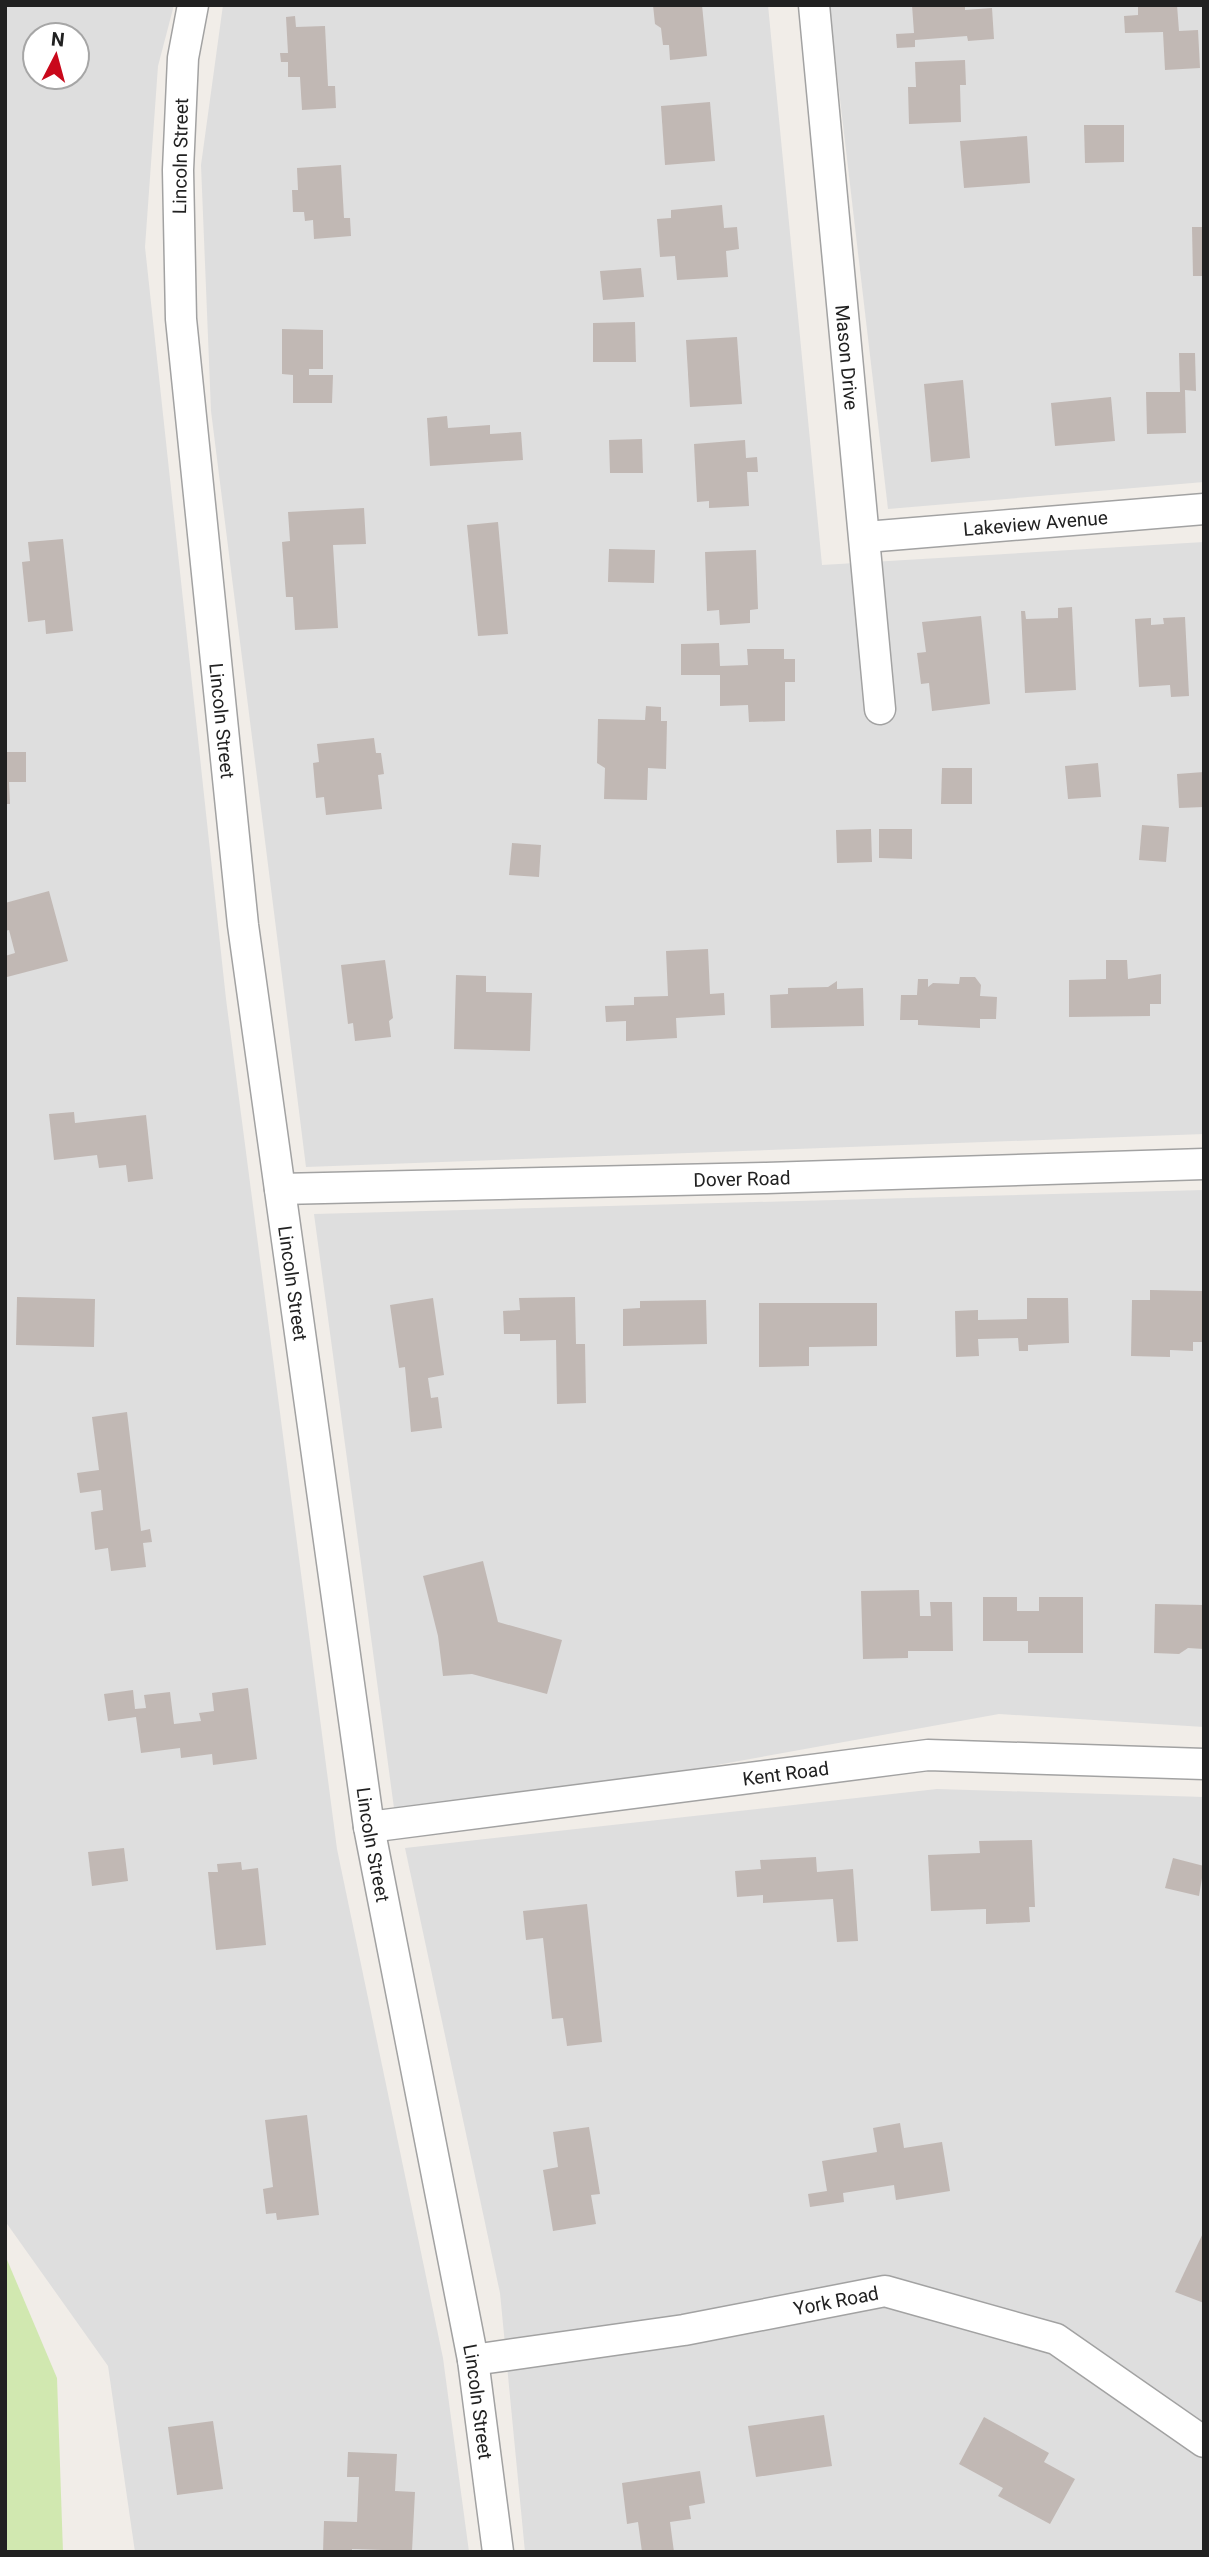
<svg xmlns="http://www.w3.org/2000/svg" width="1209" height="2557" viewBox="0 0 1209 2557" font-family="Roboto,sans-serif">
<rect width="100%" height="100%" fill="#f1ede8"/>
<g fill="#dedede" fill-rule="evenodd">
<path d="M 5,5 L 174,5 L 158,66 L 145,247 L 226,999 L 337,1849 L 443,2358 L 469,2552 L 135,2552 L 108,2366 L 5,2221 ZM 35,35 L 77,35 L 77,77 L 35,77 Z"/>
<polygon points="223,5 768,5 822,565 1204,542 1204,1134 306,1167 211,411 201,165"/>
<polygon points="829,5 1204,5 1204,482 888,509"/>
<polygon points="1204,1190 1204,1727 999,1714 396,1823 314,1214"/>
<polygon points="937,1789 1204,1797 1204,2552 525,2552 500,2293 405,1848"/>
</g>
<polygon fill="#d1e8b0" points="5,2255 57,2378 63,2552 5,2552"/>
<g fill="#c1b8b4">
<polygon points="653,5 702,5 707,56 670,60 669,45 663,45 661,28 655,24"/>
<polygon points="912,5 965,5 965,10 992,8 994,39 968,41 967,36 915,40 915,47 897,48 896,34 914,33"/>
<polygon points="1138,5 1177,5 1179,31 1198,30 1200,68 1165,70 1163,32 1125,33 1124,16 1138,15"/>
<polygon points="295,16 296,27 325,26 328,86 335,86 336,108 302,110 300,77 288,77 288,62 281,62 280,53 288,53 286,17"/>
<polygon points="965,60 966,85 960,85 961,122 909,124 908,87 916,87 915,62"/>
<polygon points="710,102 715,161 665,165 661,106"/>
<polygon points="1084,125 1124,125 1124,162 1085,163"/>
<polygon points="1027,136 1030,183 964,188 960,141"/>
<polygon points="341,165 344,218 350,218 351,236 314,239 313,220 305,221 304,212 293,212 292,190 298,190 297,168"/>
<polygon points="722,205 724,228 737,227 739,249 726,251 728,277 677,280 675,256 660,257 657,219 671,218 671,210"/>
<polygon points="1192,227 1204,227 1204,276 1193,276"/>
<polygon points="641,268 644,297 603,300 600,271"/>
<polygon points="635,322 636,362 593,362 593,323"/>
<polygon points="282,329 323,330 323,369 309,369 309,375 333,375 332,403 293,403 293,375 282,374"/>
<polygon points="737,337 742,404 690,407 686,340"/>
<polygon points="1179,353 1195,353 1196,391 1185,390 1186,433 1147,434 1146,392 1180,392"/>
<polygon points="963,380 970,458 931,462 924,384"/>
<polygon points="1111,397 1115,441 1055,446 1051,403"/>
<polygon points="447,416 448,428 490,425 490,434 521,432 523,460 430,466 427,418"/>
<polygon points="642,439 643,473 610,473 609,440"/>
<polygon points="745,440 746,458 757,457 758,472 747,472 749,506 709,508 709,501 697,502 694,444"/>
<polygon points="364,508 366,544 333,545 338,628 295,630 293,597 286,597 282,542 290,541 288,512"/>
<polygon points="498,522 508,634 478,636 467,525"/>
<polygon points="63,539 73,631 46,634 45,620 28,622 22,562 30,561 28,542"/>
<polygon points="609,549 655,550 654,583 608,582"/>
<polygon points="756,550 758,609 750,610 750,623 720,625 719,610 707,611 705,552"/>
<polygon points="1072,607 1076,690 1025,693 1021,611 1025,611 1026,619 1058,618 1058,608"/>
<polygon points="981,616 990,704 932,711 929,683 921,684 917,653 926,652 922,622"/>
<polygon points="1185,617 1189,696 1171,697 1170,685 1139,687 1135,619 1151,618 1151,625 1164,624 1163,618"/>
<polygon points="719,643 720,666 748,665 747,649 784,649 784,659 795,659 795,682 785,682 785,721 749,722 748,705 720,706 720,675 681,675 681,644"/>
<polygon points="646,706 661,707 661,721 667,721 666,769 648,768 647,800 604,799 605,768 597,763 598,719 645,720"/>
<polygon points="374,738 376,753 381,753 384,774 378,775 382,809 326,815 324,797 316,798 313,763 319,762 317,744"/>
<polygon points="5,752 26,752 26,782 9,782 10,804 5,804"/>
<polygon points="1098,763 1101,797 1068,799 1065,766"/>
<polygon points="942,768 972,768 972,804 941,804"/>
<polygon points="1204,772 1204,807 1179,808 1177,774"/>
<polygon points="1142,825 1169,827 1166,862 1139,860"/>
<polygon points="871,829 872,862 837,863 836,830"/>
<polygon points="879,829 912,829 912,859 879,858"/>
<polygon points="512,843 541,845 539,877 509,875"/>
<polygon points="49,891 68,961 7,977 5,956 15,953 9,930 5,931 5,903"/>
<polygon points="708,949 710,994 724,993 725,1015 676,1018 677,1038 626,1041 626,1021 606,1022 605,1006 634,1005 634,997 668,996 666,951"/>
<polygon points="385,960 393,1018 389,1021 391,1037 355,1041 353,1023 348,1024 341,965"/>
<polygon points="1106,960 1127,960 1128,979 1161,974 1161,1004 1150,1004 1150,1016 1069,1017 1069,980 1106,979"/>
<polygon points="456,975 486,976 486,992 532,993 530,1051 454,1049"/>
<polygon points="960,977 975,977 981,985 980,996 997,997 996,1019 980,1019 980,1028 918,1025 918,1020 900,1020 901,995 917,995 918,979 928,979 928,987 933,983 959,984"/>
<polygon points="837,981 837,989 863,988 864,1026 771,1028 770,995 788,994 788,988 828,987"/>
<polygon points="74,1112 75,1123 146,1115 153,1179 128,1182 126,1165 99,1168 97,1155 54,1160 49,1114"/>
<polygon points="1150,1290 1204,1291 1204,1342 1193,1342 1193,1351 1170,1350 1170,1357 1131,1356 1132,1300 1150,1300"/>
<polygon points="17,1297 95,1299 94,1347 16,1345"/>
<polygon points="575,1297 576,1344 585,1344 586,1403 557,1404 556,1340 520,1341 520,1334 504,1334 503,1311 520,1310 519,1298"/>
<polygon points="433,1298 444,1375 428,1378 431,1398 438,1397 442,1428 411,1432 405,1367 399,1368 390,1305"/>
<polygon points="1027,1298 1068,1298 1069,1343 1028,1345 1028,1351 1019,1351 1018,1338 978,1339 979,1356 956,1357 955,1311 978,1310 978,1320 1027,1319"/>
<polygon points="706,1300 707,1344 623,1346 623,1309 640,1308 640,1301"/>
<polygon points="759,1303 877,1303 877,1346 809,1347 809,1366 759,1367"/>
<polygon points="127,1412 141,1531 150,1529 152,1542 143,1543 146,1567 111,1571 108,1548 95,1550 91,1512 103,1510 101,1490 80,1493 77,1473 99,1470 92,1417"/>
<polygon points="483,1561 498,1622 562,1640 547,1694 472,1674 443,1676 438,1636 423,1576"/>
<polygon points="919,1590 920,1616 931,1616 930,1602 952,1602 953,1651 908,1651 908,1658 863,1659 861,1591"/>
<polygon points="983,1597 1017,1597 1017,1611 1039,1611 1039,1597 1083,1597 1083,1653 1028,1653 1028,1641 983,1641"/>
<polygon points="1155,1604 1204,1605 1204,1649 1188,1648 1179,1654 1154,1653"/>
<polygon points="248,1688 257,1759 213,1765 212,1754 181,1758 180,1748 141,1753 136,1717 108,1721 104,1694 133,1690 135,1709 146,1708 144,1695 170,1692 174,1724 201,1721 199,1713 214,1711 212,1693"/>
<polygon points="1032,1840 1035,1907 1029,1907 1030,1922 986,1924 986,1909 931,1911 928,1855 980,1853 979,1841"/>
<polygon points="124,1848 128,1881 92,1886 88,1852"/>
<polygon points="816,1857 817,1872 853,1869 858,1941 837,1942 833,1899 763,1903 763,1895 737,1897 735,1871 761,1869 760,1860"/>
<polygon points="1173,1858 1204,1866 1199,1896 1165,1888"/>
<polygon points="241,1862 242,1870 258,1868 266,1945 216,1950 208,1872 218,1872 217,1864"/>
<polygon points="587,1904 602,2042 567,2046 563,2018 552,2019 543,1938 526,1940 523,1911"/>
<polygon points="307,2115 319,2215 277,2220 276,2213 266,2214 263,2189 273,2187 265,2120"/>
<polygon points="900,2123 904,2148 942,2142 950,2191 896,2200 894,2185 843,2193 844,2202 810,2207 808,2194 827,2191 822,2161 877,2152 873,2128"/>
<polygon points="589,2127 600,2194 591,2195 596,2224 553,2231 543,2170 558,2167 553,2132"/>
<polygon points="1204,2231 1204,2303 1175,2292"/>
<polygon points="824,2415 832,2466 756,2477 748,2426"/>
<polygon points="984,2417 1049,2453 1044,2462 1075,2479 1050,2524 998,2496 1003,2488 959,2464"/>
<polygon points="213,2421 223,2489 177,2495 168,2427"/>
<polygon points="348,2452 397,2454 395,2491 415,2492 412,2551 352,2549 352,2552 323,2552 324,2521 357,2522 359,2477 347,2477"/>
<polygon points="700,2471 705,2503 689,2506 691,2519 670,2522 674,2552 642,2552 638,2522 627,2524 622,2483"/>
</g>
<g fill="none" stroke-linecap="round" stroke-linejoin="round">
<defs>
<g id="minor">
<path id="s1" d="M 193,5 L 183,58 L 178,170 L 181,319 L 243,925 L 369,1827 L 473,2360 L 498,2552"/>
<path id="s2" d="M 814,5 L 880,709"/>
<path id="s3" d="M 866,537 L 1204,509"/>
<path id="s4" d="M 280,1189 L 766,1178 L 1204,1164"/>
<path id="s5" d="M 369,1827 L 928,1755 L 1204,1764"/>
<path id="s6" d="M 473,2360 L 684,2330 L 885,2291 L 1056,2339 L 1204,2442"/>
</g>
</defs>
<use href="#minor" stroke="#a2a2a2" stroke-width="33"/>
<use href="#minor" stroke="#fff" stroke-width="30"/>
</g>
<g text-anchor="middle" stroke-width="6" stroke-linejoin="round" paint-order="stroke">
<g font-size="19" fill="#212121" stroke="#fff">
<text transform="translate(180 156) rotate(-89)" y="7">Lincoln Street</text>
<text dy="7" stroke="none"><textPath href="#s2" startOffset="354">Mason Drive</textPath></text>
<text dy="7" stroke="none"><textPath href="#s3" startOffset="170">Lakeview Avenue</textPath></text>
<text dy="7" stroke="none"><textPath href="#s1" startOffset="719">Lincoln Street</textPath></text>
<text dy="7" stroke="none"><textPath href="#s4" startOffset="462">Dover Road</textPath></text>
<text dy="7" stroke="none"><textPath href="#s1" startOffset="1286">Lincoln Street</textPath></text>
<text dy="7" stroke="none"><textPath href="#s5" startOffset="420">Kent Road</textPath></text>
<text dy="7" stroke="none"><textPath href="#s1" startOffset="1853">Lincoln Street</textPath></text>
<text dy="7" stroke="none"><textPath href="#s6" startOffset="368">York Road</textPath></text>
<text dy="7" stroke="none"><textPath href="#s1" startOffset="2420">Lincoln Street</textPath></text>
</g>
</g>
<rect width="1209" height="2557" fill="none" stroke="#212121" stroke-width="14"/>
<g transform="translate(56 56) rotate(6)"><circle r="33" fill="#ffffff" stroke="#a6a6a6" stroke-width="2"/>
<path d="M0-5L12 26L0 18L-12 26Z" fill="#c9081b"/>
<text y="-10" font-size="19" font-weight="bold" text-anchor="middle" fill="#212121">N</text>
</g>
</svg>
